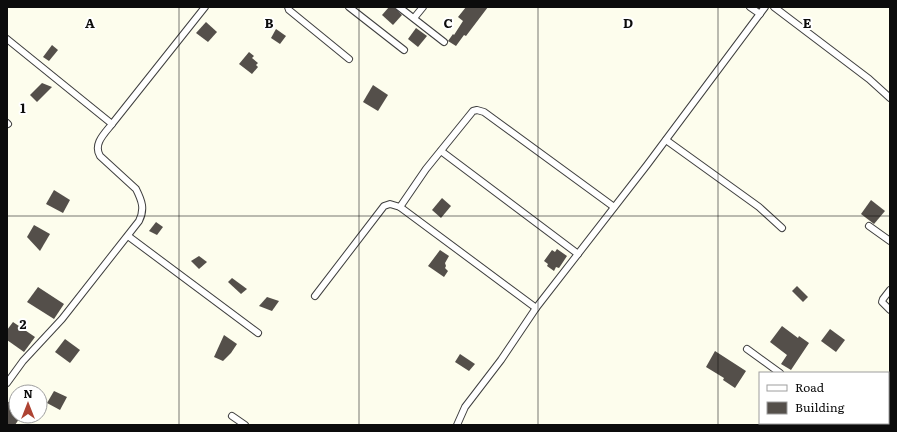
<svg xmlns="http://www.w3.org/2000/svg" width="897" height="432" viewBox="0 0 897 432" font-family="Literata,serif">
<rect width="100%" height="100%" fill="#fdfded"/>
<g fill="#544f4a">
<polygon points="389,7 394,7 402,15 393,25 382,15"/>
<polygon points="466,7 488,7 466,36 464,35 456,46 448,41 453,34 454,35 463,21 458,17"/>
<polygon points="206,22 217,32 208,42 196,33"/>
<polygon points="416,28 427,36 418,47 408,39"/>
<polygon points="276,29 286,36 280,44 271,38"/>
<polygon points="52,45 58,50 49,61 43,57"/>
<polygon points="249,52 254,56 252,58 258,63 256,65 258,67 252,74 239,64"/>
<polygon points="42,83 52,87 37,102 30,95"/>
<polygon points="373,85 388,95 378,111 363,102"/>
<polygon points="54,190 70,200 63,213 46,204"/>
<polygon points="442,198 451,206 441,218 432,210"/>
<polygon points="871,200 885,211 874,224 861,214"/>
<polygon points="156,222 163,227 157,235 149,231"/>
<polygon points="34,225 50,234 40,251 27,237"/>
<polygon points="557,249 567,256 559,268 556,267 554,271 547,266 548,264 544,261 552,250 555,252"/>
<polygon points="440,250 449,256 445,263 446,266 445,268 448,271 444,277 428,266"/>
<polygon points="199,256 207,262 199,269 191,261"/>
<polygon points="232,278 247,289 241,294 228,282"/>
<polygon points="797,286 808,297 803,302 792,291"/>
<polygon points="38,287 64,304 54,319 27,302"/>
<polygon points="267,297 279,301 272,311 259,306"/>
<polygon points="13,322 35,337 24,352 7,340 7,330"/>
<polygon points="782,326 798,338 799,336 809,343 791,370 781,364 787,355 770,342"/>
<polygon points="830,329 845,340 836,352 821,341"/>
<polygon points="224,335 237,344 231,353 223,361 214,357"/>
<polygon points="65,339 80,350 70,363 55,352"/>
<polygon points="715,351 746,371 735,388 723,380 724,378 706,367"/>
<polygon points="460,354 475,364 469,371 455,362"/>
<polygon points="54,391 67,397 60,410 47,403"/>
<polygon points="7,401 16,407 16,416 21,416 15,425 7,425"/>
</g>
<g fill="none" stroke-linecap="round" stroke-linejoin="round">
<defs>
<g id="street">
<polyline points="288,7 289,10 349,59"/>
<polyline points="349,7 404,50"/>
<polyline points="399,7 444,42"/>
<polyline points="750,7 760,14"/>
<polyline points="774,7 869,79 890,98"/>
<polyline points="414,18 423,7"/>
<polyline points="7,39 112,124"/>
<polyline points="7,123 8,124"/>
<polyline points="666,140 759,207 782,228"/>
<polyline points="441,151 578,254"/>
<polyline points="400,207 426,169 473,111 477,110 484,112 614,207"/>
<polyline points="869,226 890,241"/>
<polyline points="128,236 258,333"/>
<polyline points="890,290 883,299 882,302 890,310"/>
<polyline points="315,296 384,206 390,204 400,207 536,308"/>
<polyline points="747,349 780,373"/>
<path d="M 7,383 L 23,361 L 62,319 L 139,221 C 145,209 142,201 136,189 L 100,156 C 93,144 104,134 112,124 L 205,7"/>
<polyline points="232,416 245,425"/>
<polyline points="847,423 850,425"/>
<polyline points="457,425 465,407 501,360 536,308 647,165 765,7"/>
</g>
</defs>
<use href="#street" stroke="#3f3f3f" stroke-width="8"/>
<use href="#street" stroke="#fff" stroke-width="6"/>
</g>
<path fill="none" stroke="#0c0c0c" stroke-width="1" stroke-opacity="0.55" d="M 179,7 L 179,425M 359,7 L 359,425M 538,7 L 538,425M 718,7 L 718,425M 7,216 L 890,216"/>
<g font-size="13" text-anchor="middle" font-weight="bold" fill="#0c0c0c" stroke="#fff" stroke-width="4" stroke-linejoin="round" paint-order="stroke">
<text x="90" y="28">A</text>
<text x="269" y="28">B</text>
<text x="448" y="28">C</text>
<text x="628" y="28">D</text>
<text x="807" y="28">E</text>
<text x="23" y="113">1</text>
<text x="23" y="329">2</text>
</g>
<rect width="897" height="432" fill="none" stroke="#0c0c0c" stroke-width="16"/>
<rect x="759" y="372" width="130" height="52" fill="#ffffff" stroke="#9e9e9e"/>
<rect x="767" y="385" width="20" height="6" fill="#ffffff" stroke="#9e9e9e"/>
<text x="795" y="392" font-size="12" fill="#0c0c0c">Road</text>
<rect x="767" y="402" width="20" height="12" fill="#544f4a" stroke="#9e9e9e"/>
<text x="795" y="412" font-size="12" fill="#0c0c0c">Building</text>
<g transform="translate(28 404)"><circle r="19" fill="#ffffff" stroke="#9e9e9e"/>
<path d="M0-3L7 15L0 10L-7 15Z" fill="#ae4333"/>
<text y="-6" font-size="11" font-weight="bold" text-anchor="middle" fill="#0c0c0c">N</text>
</g>
</svg>
